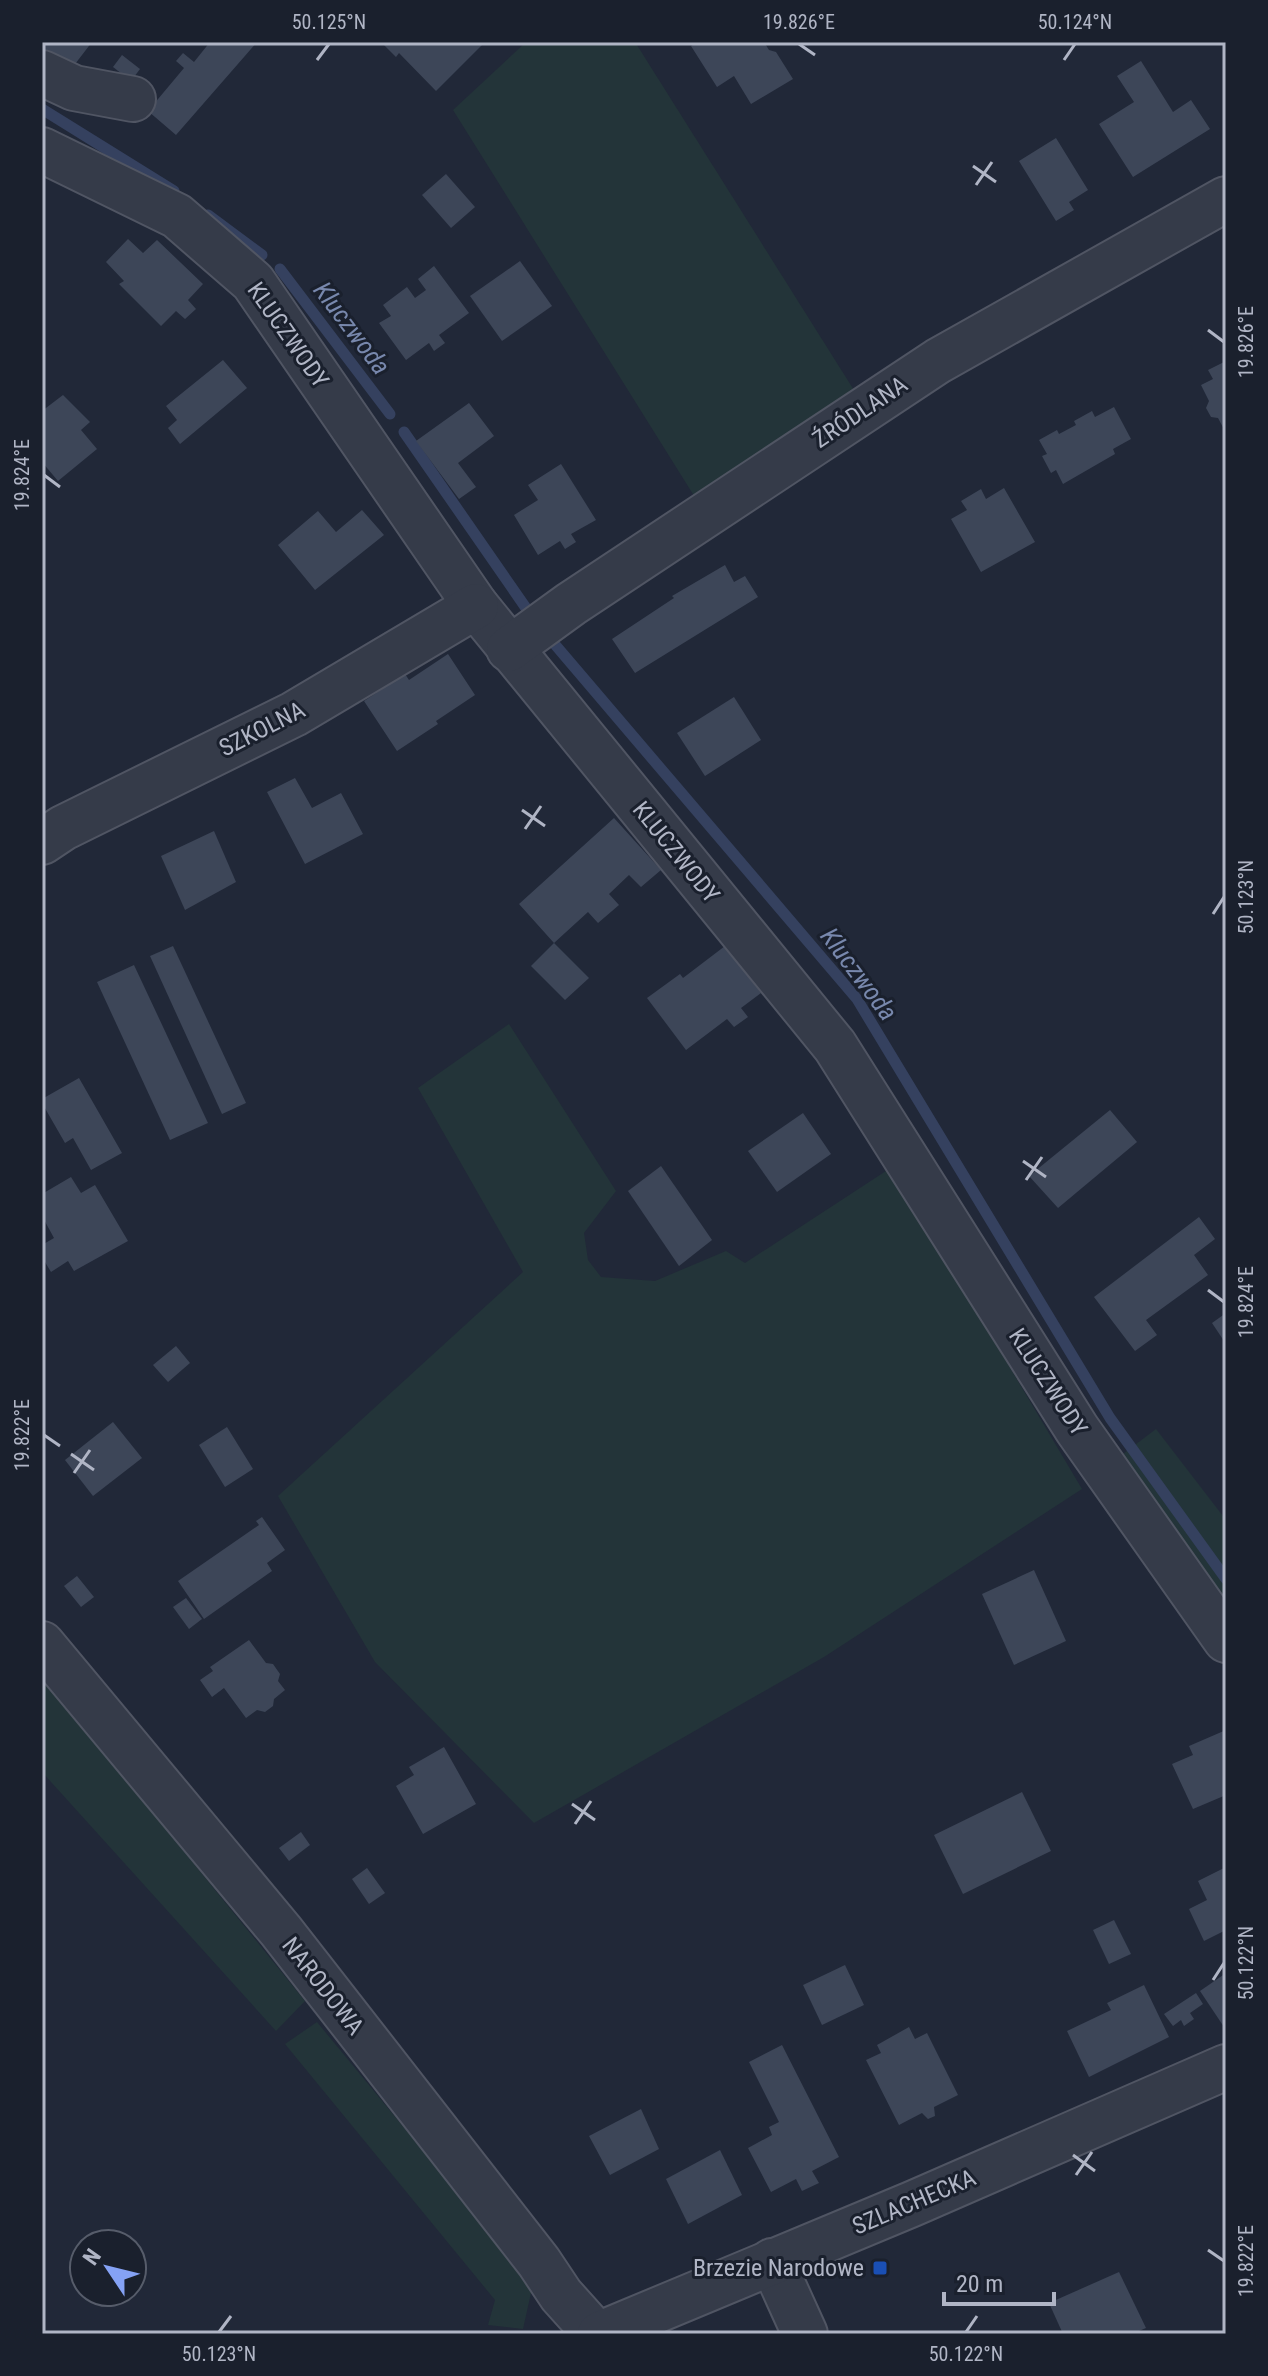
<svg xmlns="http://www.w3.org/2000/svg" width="1268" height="2376" viewBox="0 0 1268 2376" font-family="'Roboto Condensed',sans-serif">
<rect width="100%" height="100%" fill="#212838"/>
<g fill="#233439">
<polygon points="526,42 635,42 857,395 696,499 453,110"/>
<polygon points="509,1024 616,1191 584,1233 588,1260 601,1277 655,1281 726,1251 745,1263 889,1169 900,1182 1082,1489 824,1657 534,1823 375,1662 278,1496 523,1272 418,1088"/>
<polygon points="1156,1429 1226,1520 1226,1614 1123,1454"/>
<polygon points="42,1676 305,2001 276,2031 42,1772"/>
<polygon points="317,2022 533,2284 523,2329 488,2325 495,2300 285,2044"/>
</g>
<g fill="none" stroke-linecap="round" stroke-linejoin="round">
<g stroke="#35415f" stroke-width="11">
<polyline points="42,109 174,191"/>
<polyline points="208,215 262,255"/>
<polyline points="280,269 390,414"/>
<polyline points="404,432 535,621"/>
<polyline points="546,634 857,999 1110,1418 1226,1579"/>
</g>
</g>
<g fill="#3d4658">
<polygon points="42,42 92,42 72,68 52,52 46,60 42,57"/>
<polygon points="210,42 257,42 176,135 148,111 184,68 176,61 183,53 194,62"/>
<polygon points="387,42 485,42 436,91 399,53 396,57 384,45"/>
<polygon points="697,42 764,42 769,50 776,52 793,79 751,104 734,76 717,87 691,46"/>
<polygon points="122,55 140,69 131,81 113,67"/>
<polygon points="1141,61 1173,112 1191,100 1210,129 1133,177 1099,124 1134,102 1117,76"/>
<polygon points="1056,138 1088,190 1069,202 1074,210 1056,221 1019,161"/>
<polygon points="446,174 475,207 451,228 422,195"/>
<polygon points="128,239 143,253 157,240 203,284 188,300 196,309 185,319 176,311 161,326 119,284 124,281 106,262"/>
<polygon points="520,261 552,306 502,341 470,296"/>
<polygon points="434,266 469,313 439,335 445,343 434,351 429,343 406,360 379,323 391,316 383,305 407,287 415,298 426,290 418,279"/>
<polygon points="223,360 247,388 180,444 168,428 177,420 166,406"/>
<polygon points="1226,361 1226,433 1218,418 1211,417 1206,408 1209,401 1201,385 1213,379 1208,370"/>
<polygon points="63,395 90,422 81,430 97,449 58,481 42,462 42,411"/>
<polygon points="469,403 494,436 458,463 476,487 459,499 416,441"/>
<polygon points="1114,407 1131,439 1113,449 1115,454 1063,484 1056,470 1051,473 1042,456 1047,454 1039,440 1057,430 1059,434 1076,425 1074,421 1092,411 1095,417"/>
<polygon points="561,464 596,520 571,534 576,542 565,549 560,541 538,555 514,515 538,500 528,485"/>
<polygon points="1004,488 1035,542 981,572 951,519 967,510 961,501 981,489 986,499"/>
<polygon points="362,510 384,535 315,590 278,545 318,511 336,532"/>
<polygon points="725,565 734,582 745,576 758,597 635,673 612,639 674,598 672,596"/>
<polygon points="448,654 475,695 436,721 438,724 397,751 364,701 405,674 409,680"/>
<polygon points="734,697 761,740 705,776 677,733"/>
<polygon points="295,778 312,808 341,793 363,834 305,864 267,792"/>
<polygon points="614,818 661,870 641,887 629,875 609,894 619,905 598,923 588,912 554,943 519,904"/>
<polygon points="214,831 236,882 185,910 161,856"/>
<polygon points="554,943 589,978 565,1000 531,966"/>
<polygon points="173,946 246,1103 222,1114 150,956"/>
<polygon points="725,946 761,993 741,1008 748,1017 734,1027 727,1019 686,1050 647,998 680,974 683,978"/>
<polygon points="134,965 208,1123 170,1140 97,982"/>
<polygon points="79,1078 122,1153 91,1170 73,1138 65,1143 42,1103 42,1099"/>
<polygon points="1110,1110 1137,1142 1058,1208 1029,1176"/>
<polygon points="803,1113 831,1154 777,1192 748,1151"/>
<polygon points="661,1166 712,1240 679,1266 628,1191"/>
<polygon points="71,1177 81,1193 95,1185 128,1241 74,1271 68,1261 51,1272 42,1257 42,1245 54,1238 42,1216 42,1194"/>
<polygon points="1199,1217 1215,1239 1194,1255 1208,1275 1146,1320 1157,1335 1135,1351 1094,1297"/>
<polygon points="1226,1313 1226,1344 1212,1323"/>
<polygon points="176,1346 190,1363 168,1382 153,1365"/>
<polygon points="113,1422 142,1458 93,1496 65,1460"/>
<polygon points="227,1427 253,1469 225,1487 199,1445"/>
<polygon points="262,1517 285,1550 267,1563 272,1571 204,1619 178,1581 259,1525 256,1521"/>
<polygon points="1034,1570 1066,1641 1014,1665 982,1594"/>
<polygon points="77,1576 94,1597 81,1607 64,1586"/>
<polygon points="186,1598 202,1619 189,1629 173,1607"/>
<polygon points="249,1640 266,1663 273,1664 280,1674 278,1681 285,1690 274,1699 273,1706 265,1712 257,1710 246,1718 224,1688 212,1697 200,1680 213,1671 210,1667"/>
<polygon points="1226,1730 1226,1795 1193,1809 1172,1764 1193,1755 1189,1746"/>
<polygon points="444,1747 476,1804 423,1834 396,1786 414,1775 409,1767"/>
<polygon points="1022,1792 1051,1851 963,1894 934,1835"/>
<polygon points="301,1832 310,1845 289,1861 279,1848"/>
<polygon points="1226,1867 1226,1930 1204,1941 1189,1909 1207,1900 1198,1881"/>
<polygon points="367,1868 385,1893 369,1904 352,1879"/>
<polygon points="1114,1920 1131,1954 1109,1964 1093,1930"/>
<polygon points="845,1965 864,2005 822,2025 803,1985"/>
<polygon points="1226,1973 1226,2030 1200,1991"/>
<polygon points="1144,1985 1169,2037 1089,2077 1067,2031 1111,2010 1107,2003"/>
<polygon points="1196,1993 1203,2004 1190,2013 1194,2019 1184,2026 1181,2020 1173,2026 1164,2014"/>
<polygon points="909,2027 915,2039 927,2033 958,2095 934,2107 935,2116 928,2119 922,2113 899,2125 866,2060 881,2053 877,2045"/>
<polygon points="782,2045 839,2157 812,2171 819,2183 802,2191 796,2179 771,2192 748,2148 772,2135 769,2127 779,2122 749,2062"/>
<polygon points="641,2109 659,2149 610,2175 589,2136"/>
<polygon points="720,2150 742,2195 688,2224 666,2179"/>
<polygon points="1119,2272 1146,2328 1132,2334 1063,2334 1049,2303"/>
</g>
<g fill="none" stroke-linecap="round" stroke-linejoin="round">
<defs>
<g id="minor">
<polyline points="42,73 74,88 133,99"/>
<polyline points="42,150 177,216 253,282 476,606 835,1046 1077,1429 1226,1640"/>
<polyline points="509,649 571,604 938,361 1226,199"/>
<polyline points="42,842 63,828 294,714 476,606"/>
<polyline points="42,1644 281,1931 539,2262 561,2295 596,2334"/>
<polyline points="772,2261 805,2334"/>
<polyline points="600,2334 912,2204 1226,2067"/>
</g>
</defs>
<use href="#minor" stroke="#505563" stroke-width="48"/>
<use href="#minor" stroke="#353b49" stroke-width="44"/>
</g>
<path fill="none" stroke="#b0b5c5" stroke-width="3" d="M 799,44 L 815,55M 317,60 L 329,44M 1064,60 L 1075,44M 973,166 L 996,182M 976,185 L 992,162M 1208,330 L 1224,342M 44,475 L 60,487M 522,810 L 545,826M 525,829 L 541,806M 1213,914 L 1224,897M 1023,1161 L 1046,1177M 1026,1180 L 1042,1157M 1208,1290 L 1224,1302M 44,1435 L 60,1446M 71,1454 L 94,1470M 74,1473 L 90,1450M 572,1804 L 595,1820M 575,1824 L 591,1801M 1213,1980 L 1224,1963M 1073,2155 L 1095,2171M 1076,2175 L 1092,2152M 1208,2250 L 1224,2261M 219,2332 L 231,2316M 966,2332 L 977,2316"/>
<rect fill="#1a4fb4" stroke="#1a202d" stroke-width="3" x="872" y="2260" width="16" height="16" rx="4"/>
<g text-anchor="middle" stroke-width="6" stroke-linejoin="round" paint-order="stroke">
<g font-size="24" fill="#b0b5c5" stroke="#1a202d">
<text transform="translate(288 335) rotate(55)" y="8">KLUCZWODY</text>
<text transform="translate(860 412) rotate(-34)" y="8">ŹRÓDLANA</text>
<text transform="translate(262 729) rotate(-27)" y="8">SZKOLNA</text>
<text transform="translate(676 852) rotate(51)" y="8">KLUCZWODY</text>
<text transform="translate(1048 1382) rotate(57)" y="8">KLUCZWODY</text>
<text transform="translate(323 1986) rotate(52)" y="8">NARODOWA</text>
<text transform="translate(914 2202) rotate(-23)" y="8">SZLACHECKA</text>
</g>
<g font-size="24" fill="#b0b5c5" stroke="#1a202d" text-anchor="end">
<text x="864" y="2276">Brzezie Narodowe</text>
</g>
<g font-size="26" font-style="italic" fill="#7888ad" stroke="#1a202d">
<text transform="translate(352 328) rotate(53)" y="9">Kluczwoda</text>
<text transform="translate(859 974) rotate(53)" y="9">Kluczwoda</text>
</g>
</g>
<rect width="1268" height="2376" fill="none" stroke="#1a202d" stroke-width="88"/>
<g transform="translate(108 2268) rotate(305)"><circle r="38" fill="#1a202d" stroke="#565c6a" stroke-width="2"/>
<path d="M0-6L14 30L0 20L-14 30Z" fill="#85a2f5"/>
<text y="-12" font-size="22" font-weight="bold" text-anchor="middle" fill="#b0b5c5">N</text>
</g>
<path d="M944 2292v12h110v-12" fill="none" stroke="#b0b5c5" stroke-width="4"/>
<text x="956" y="2292" font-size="24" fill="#b0b5c5" stroke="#1a202d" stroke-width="6" paint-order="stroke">20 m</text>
<rect x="44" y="44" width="1180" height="2288" fill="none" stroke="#b0b5c5" stroke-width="3"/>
<g font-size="20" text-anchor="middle" fill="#b0b5c5">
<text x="329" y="29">50.125°N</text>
<text x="799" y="29">19.826°E</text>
<text x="1075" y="29">50.124°N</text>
<text transform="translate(1246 342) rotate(-90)" y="7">19.826°E</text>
<text transform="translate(22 475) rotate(-90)" y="7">19.824°E</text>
<text transform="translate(1246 897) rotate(-90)" y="7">50.123°N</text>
<text transform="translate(1246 1302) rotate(-90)" y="7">19.824°E</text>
<text transform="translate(22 1435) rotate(-90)" y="7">19.822°E</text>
<text transform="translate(1246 1963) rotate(-90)" y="7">50.122°N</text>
<text transform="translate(1246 2261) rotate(-90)" y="7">19.822°E</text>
<text x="219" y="2361">50.123°N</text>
<text x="966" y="2361">50.122°N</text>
</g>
</svg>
